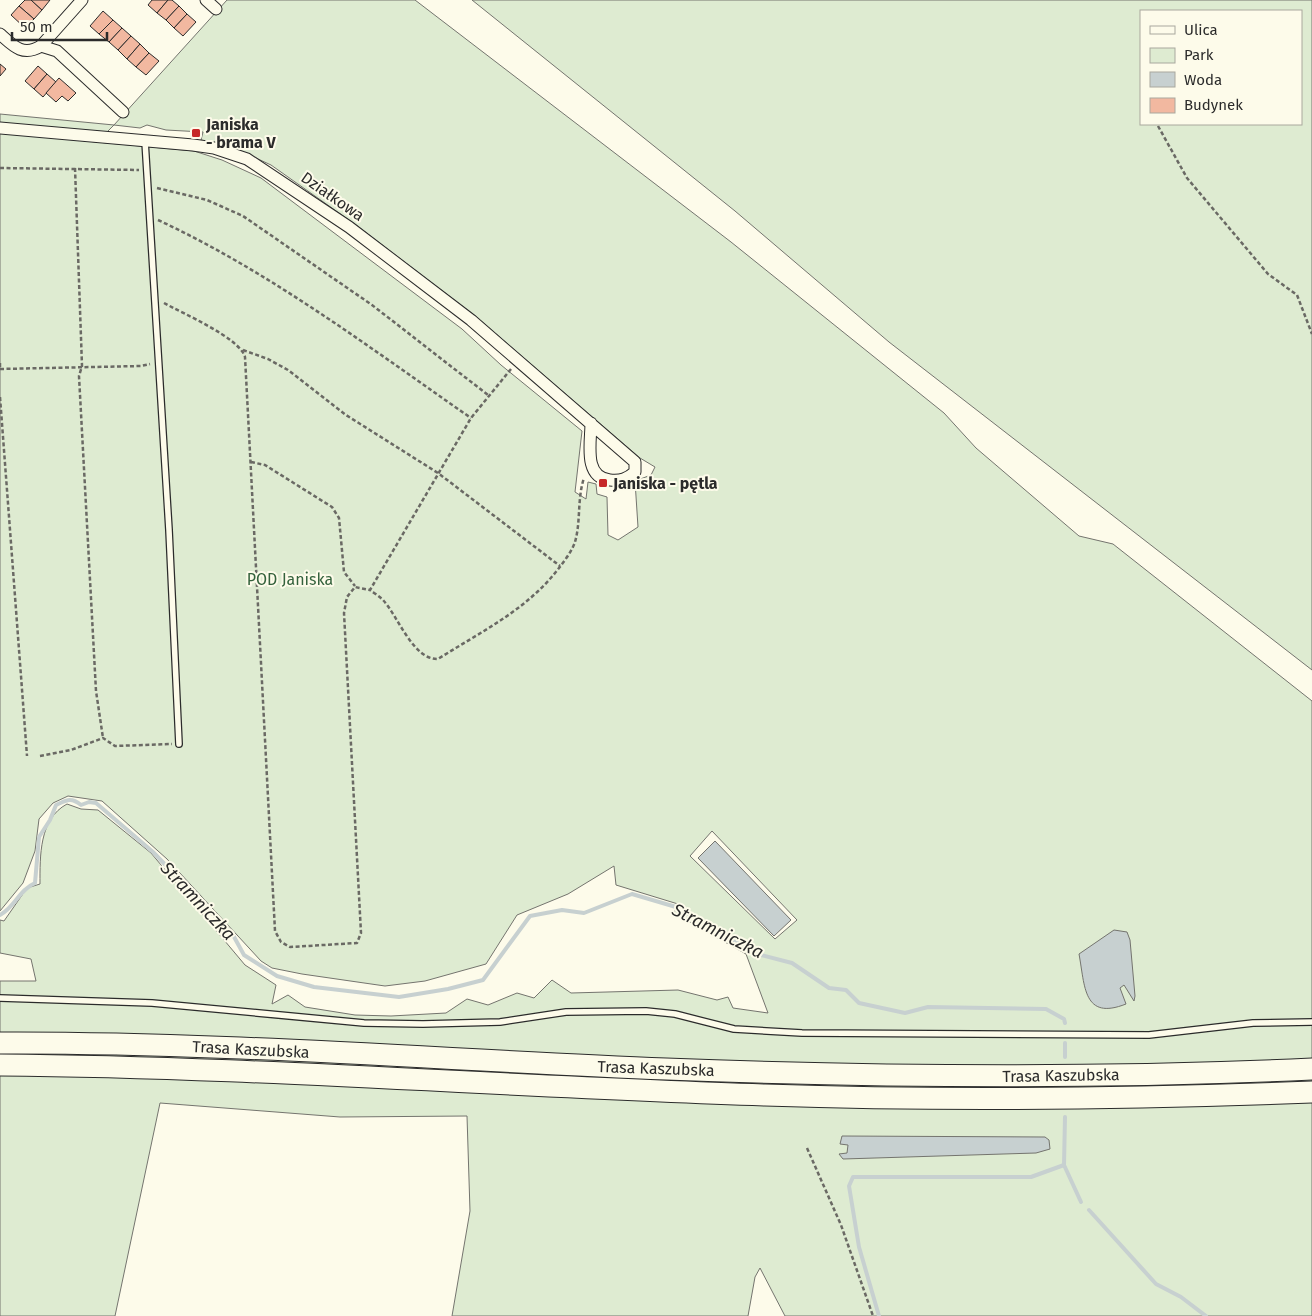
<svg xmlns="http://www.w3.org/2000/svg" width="1312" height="1316" viewBox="0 0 1312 1316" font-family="'Fira Sans',sans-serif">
<rect width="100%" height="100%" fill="#fdfbea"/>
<g fill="#deebd1" stroke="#74746e" fill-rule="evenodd">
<path d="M 227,0 L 415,0 L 731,242 L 944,413 L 976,448 L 1079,536 L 1113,544 L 1312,701 L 1312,1316 L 785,1316 L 760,1268 L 755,1277 L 748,1316 L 452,1316 L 470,1211 L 467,1116 L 340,1117 L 160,1103 L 115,1316 L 0,1316 L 0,981 L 36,981 L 31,959 L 0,953 L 0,920 L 4,921 L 27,888 L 40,884 C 40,856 39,819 67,804 L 81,809 L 98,810 L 151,853 L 245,965 L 276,985 L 272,1004 L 288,995 L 305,1007 L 355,1015 L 391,1016 L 446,1013 L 467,999 L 488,1005 L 517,993 L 534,998 L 552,980 L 571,993 L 678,990 L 717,1000 L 728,997 L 733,1008 L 768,1013 L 746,954 L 674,913 L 678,904 L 616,885 L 614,866 L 568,894 L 517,915 L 486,964 L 425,981 L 385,986 L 302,974 L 272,968 L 261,961 L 167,859 L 102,801 L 68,796 L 53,803 L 39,819 L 35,851 L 23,883 L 0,911 L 0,133 L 194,151 L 222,160 L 261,178 L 462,329 L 501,365 L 582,431 L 575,492 L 586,499 L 588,482 L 596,484 L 597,494 L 607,497 L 608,535 L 618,540 L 638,527 L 635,481 L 651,475 L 655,467 L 640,458 L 474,315 L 356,225 L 271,165 L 230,146 L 201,140 L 203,132 L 166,130 L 147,125 L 140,128 L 114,125 L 107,132 L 0,123 L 0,114 L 114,125 ZM 712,831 L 797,920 L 775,939 L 690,856 Z"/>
<path d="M 472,0 L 1312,0 L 1312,670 L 889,342 L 735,211 ZM 1301,11 L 1301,124 L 1141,124 L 1141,11 Z"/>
</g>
<g fill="#c7d0d0" stroke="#74746e">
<polygon points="715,841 791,920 774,936 698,858"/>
<path d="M 1114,930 L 1127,932 L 1130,940 L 1135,996 L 1134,1001 L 1124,985 L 1120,988 L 1126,1004 C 1083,1021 1085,986 1079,954 Z"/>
<polygon points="842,1136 1045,1137 1049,1140 1050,1149 1036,1153 843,1159 839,1154 847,1153 848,1145 840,1144"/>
</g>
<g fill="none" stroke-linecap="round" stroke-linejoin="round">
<g stroke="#c7d0d0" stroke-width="4">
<path d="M 0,915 C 15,907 19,890 35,883 L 39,837 L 50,820 L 56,805 C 67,800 71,797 81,805 L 89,802 L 96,803 L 153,852 L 233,935 L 244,955 L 277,976 L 314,987 L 399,997 L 448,989 L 483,980 L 530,916 L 562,910 L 584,913 L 632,894 L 676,907 L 757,954 L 792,963 L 829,988 L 846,990 L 859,1003 L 905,1013 L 928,1007 L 1046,1009 L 1064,1019 L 1065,1023"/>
<polyline points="1065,1043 1065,1057"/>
<polyline points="1065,1117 1064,1165 1081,1202"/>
<polyline points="1089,1210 1156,1284 1181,1297 1206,1316"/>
<polyline points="879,1316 859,1247 849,1186 853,1177 1031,1177 1064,1165"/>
</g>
</g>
<g fill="#f2b8a0" stroke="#2b2b2b">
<polygon points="25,0 31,0 42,10 34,19 19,6"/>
<polygon points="31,0 50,0 42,10"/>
<polygon points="152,0 168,0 157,13 148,5"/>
<polygon points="168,0 172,0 179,6 166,20 157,13"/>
<polygon points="19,6 34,19 25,28 11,15"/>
<polygon points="179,6 187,14 174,28 166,20"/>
<polygon points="103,11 113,20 99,34 90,26"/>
<polygon points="187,14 196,22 183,36 174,28"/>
<polygon points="113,20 122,28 109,42 99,34"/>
<polygon points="122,28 131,36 118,50 109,42"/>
<polygon points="131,36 140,44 127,59 118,50"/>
<polygon points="140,44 149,53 136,67 127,59"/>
<polygon points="149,53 159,61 146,75 136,67"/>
<polygon points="0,64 6,69 0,76"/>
<polygon points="38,66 47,74 34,89 25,81"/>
<polygon points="47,74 56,82 43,97 34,89"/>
<polygon points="59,78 76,93 68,101 62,96 56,102 46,93"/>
</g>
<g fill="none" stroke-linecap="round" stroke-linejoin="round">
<defs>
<g id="lane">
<polyline points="145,141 169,530 179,744"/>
<polyline points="0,998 152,1003 364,1023 423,1024 500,1022 566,1012 646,1011 675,1014 734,1029 802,1033 1149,1035 1253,1023 1312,1022"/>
</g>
<g id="street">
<polyline points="206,0 216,9"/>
<path d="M 0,34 C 13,46 23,57 41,46 L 57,51 L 123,112"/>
<polyline points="41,46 82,0"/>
<path d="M 0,128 L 193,145 L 214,148 L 247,159 L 349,227 L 471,320 L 635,462 L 635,472 C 627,479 621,481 610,480 C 583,478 591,442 591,423"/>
</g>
<g id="highway">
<path d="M 0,1043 C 222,1042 444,1060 666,1069 C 881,1077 1097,1079 1312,1069"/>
<path d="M 0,1065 C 255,1067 510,1087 765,1095 C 947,1101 1130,1099 1312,1092"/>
</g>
</defs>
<use href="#lane" stroke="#2b2b2b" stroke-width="8"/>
<use href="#street" stroke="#2b2b2b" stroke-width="13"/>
<use href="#highway" stroke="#2b2b2b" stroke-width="23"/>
<g stroke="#6a6964" stroke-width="2.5" stroke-dasharray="4 2.5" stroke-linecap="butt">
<polyline points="1158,126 1187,178 1268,274 1297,295 1312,334"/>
<polyline points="0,168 139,170"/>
<polyline points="75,168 82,366 79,376 96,691 103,738"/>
<polyline points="157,188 207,200 243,216 372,305 488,395"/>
<path d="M 158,220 C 270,272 370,348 471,418"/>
<path d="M 164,303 C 182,313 240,338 245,357 L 275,931 L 281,942 L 290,947 L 357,943 L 361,933 L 344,613 L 347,597 L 355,587 L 370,590"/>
<polyline points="243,350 268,359 288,370 346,415 438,473 560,566"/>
<polyline points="0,363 0,369"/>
<polyline points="0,369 141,366 150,364"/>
<path d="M 511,369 L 471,418 L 370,590 C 374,593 379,596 383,600 C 398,616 413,660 438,659 C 482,631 527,610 559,568 C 565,560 572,551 575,542 C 581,521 577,499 584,478"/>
<polyline points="0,397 27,756"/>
<polyline points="251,462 265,465 332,507 339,518 344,572 355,586"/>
<polyline points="40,756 71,750 103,738 115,746 172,744"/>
<polyline points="807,1148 841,1225 873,1316"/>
</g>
<use href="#lane" stroke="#fdfbea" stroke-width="5.5"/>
<use href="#street" stroke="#fdfbea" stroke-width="11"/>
<use href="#highway" stroke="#fdfbea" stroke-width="21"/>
</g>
<g fill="#c62828" stroke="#fdfbea" stroke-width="2">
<rect x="191" y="128" width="10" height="10" rx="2.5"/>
<rect x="598" y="478" width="10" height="10" rx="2.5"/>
</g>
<g text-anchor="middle" stroke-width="4" stroke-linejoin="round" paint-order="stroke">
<g font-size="16" font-weight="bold" fill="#2b2b2b" stroke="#fdfbea" text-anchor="start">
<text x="206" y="130">Janiska<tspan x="206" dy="18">- brama V</tspan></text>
<text x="613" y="489">Janiska - pętla</text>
</g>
<g font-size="16" fill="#2b2b2b" stroke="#fdfbea">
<text transform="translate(333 196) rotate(35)" y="6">Działkowa</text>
<text transform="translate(251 1049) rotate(3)" y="6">Trasa Kaszubska</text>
<text transform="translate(656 1068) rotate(2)" y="6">Trasa Kaszubska</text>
<text transform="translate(1061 1075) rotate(-1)" y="6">Trasa Kaszubska</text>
</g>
<g font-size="16" fill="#34623c" stroke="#fdfbea">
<text x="290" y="585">POD Janiska</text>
</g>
<g font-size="18" font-style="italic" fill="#2b2b2b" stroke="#fdfbea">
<text transform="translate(198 901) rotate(47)" y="6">Stramniczka</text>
<text transform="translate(718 931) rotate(27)" y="6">Stramniczka</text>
</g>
</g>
<rect x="1140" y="10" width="162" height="115" fill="#fdfbea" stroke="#a9a89e"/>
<rect x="1150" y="26" width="25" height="8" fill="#fdfbea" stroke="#a9a89e"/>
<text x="1184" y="35" font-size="15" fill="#2b2b2b">Ulica</text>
<rect x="1150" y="48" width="25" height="15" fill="#deebd1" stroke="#a9a89e"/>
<text x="1184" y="60" font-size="15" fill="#2b2b2b">Park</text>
<rect x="1150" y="72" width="25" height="15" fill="#c7d0d0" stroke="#a9a89e"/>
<text x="1184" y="85" font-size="15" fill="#2b2b2b">Woda</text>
<rect x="1150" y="98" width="25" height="15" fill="#f2b8a0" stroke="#a9a89e"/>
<text x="1184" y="110" font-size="15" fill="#2b2b2b">Budynek</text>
<path d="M12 32v8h95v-8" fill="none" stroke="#2b2b2b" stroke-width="2.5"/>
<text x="20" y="32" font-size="15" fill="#2b2b2b" stroke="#fdfbea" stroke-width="4" paint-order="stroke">50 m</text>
</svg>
